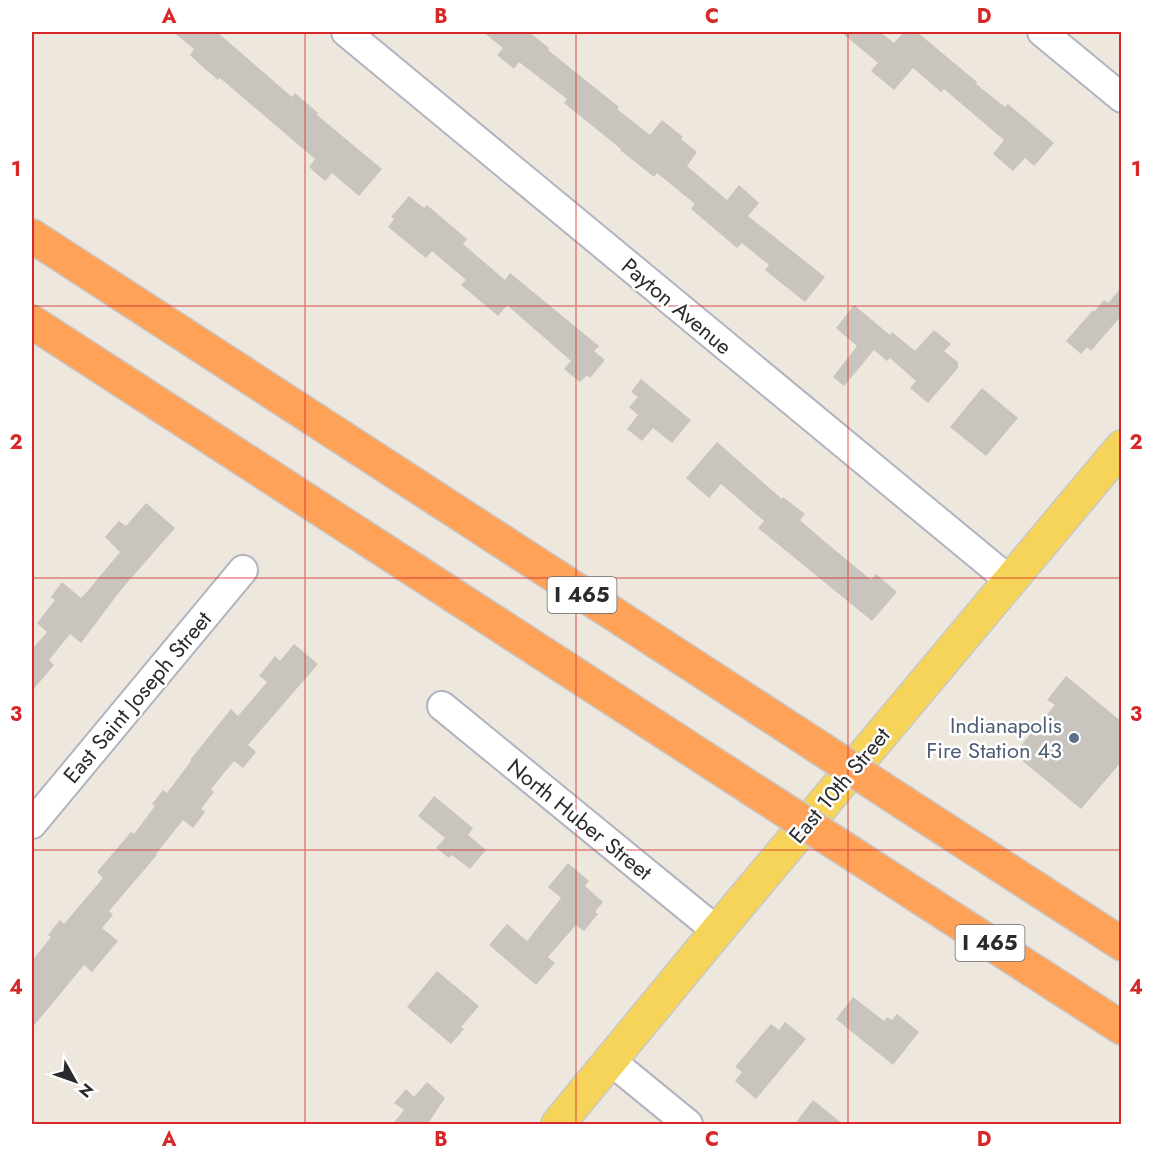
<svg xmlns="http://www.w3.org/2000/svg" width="1153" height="1156" viewBox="0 0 1153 1156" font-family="Jost,sans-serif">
<rect width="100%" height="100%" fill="#eee7dd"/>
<g fill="#c9c4bd">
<polygon points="173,32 217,32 292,97 295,93 318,113 317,115 382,169 359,196 332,173 325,181 309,167 315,159 220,78 218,80 205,69 190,55 194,49"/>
<polygon points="483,32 529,32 549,48 548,50 619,107 617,109 650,135 662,120 683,137 681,139 697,152 687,166 727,200 739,185 759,203 748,216 825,277 805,302 765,270 769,265 742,243 737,248 691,209 695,204 657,173 654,177 620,150 621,149 564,103 567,99 519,62 514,69 497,55 503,48"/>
<polygon points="841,32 880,32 894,43 904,32 917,32 977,82 976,84 1005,107 1008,104 1054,143 1034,166 1025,158 1013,171 993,154 1004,140 944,89 941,92 913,68 894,90 871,71 878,63"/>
<polygon points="409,196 424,208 427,205 467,239 463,244 505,280 510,273 599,346 594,351 605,360 590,378 587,375 580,382 564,369 571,361 507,305 498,316 461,285 466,280 432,251 426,258 388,227 394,219 391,217"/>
<polygon points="1122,287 1122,315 1091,351 1087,347 1081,354 1066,341 1093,310 1094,312 1104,300 1108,303"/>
<polygon points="854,305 890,335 892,332 915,351 934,330 951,344 944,351 958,362 958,368 928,403 910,388 916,381 890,358 887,361 874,350 844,386 833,377 857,346 836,328"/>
<polygon points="641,379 691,420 672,443 653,428 642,441 627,429 638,415 629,407 638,397 631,392"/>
<polygon points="982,388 1018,418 986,456 950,427"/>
<polygon points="717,442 782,499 783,497 805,514 800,520 824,541 871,580 876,574 897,592 872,621 758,528 764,521 721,484 709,498 686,478"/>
<polygon points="146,503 175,528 120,591 81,643 70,634 49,660 54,665 32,691 32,645 34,647 47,632 37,623 55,600 51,597 62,582 81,598 86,593 120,552 105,537 119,521 126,526"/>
<polygon points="294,644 318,664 248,745 256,752 243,768 234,761 211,789 214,792 201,809 205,812 193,828 183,820 156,854 157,855 109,911 113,915 102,928 118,941 92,972 84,965 32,1028 32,961 51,937 48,935 60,920 64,924 103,878 97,872 131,832 134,834 155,806 152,804 163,790 167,793 191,761 190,760 231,709 238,716 267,682 259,676 275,656 280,661"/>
<polygon points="1066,676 1122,722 1122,761 1081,809 1014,754 1055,705 1047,700"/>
<polygon points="434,796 473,828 468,835 486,850 470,869 452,855 449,858 436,848 445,838 418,816"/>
<polygon points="568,863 589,881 585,886 603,902 595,912 598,914 584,931 576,925 548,957 555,963 536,985 489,945 507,924 527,941 561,898 548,887"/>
<polygon points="437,971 479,1006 461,1027 464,1029 451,1044 407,1007"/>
<polygon points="853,997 884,1021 887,1017 892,1020 897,1014 919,1032 893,1065 836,1019"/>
<polygon points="785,1022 806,1039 756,1099 735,1081 742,1072 735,1067 771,1024 779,1030"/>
<polygon points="427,1082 445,1098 427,1125 392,1125 404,1110 394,1103 406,1089 414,1097"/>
<polygon points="813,1100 844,1125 794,1125"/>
</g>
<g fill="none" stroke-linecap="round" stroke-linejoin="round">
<defs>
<g id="minor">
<polyline points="346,32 1009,580"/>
<polyline points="1042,32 1122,98"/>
<polyline points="442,706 717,931"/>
<polyline points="32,824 243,570"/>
<polyline points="611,1061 688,1124"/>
</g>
<polyline id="major" points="558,1124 717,931 1122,447"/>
<g id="highway">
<polyline points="32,236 800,735"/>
<polyline points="32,322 755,791"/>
<polyline points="904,803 1122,944"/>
<polyline points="859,858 1122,1028"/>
</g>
</defs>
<use href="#minor" stroke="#b1b4c0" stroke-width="32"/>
<use href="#major" stroke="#c8c8c8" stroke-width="36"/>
<use href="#highway" stroke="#c8c8c8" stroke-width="36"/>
<use href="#minor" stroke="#fff" stroke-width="28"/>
<use href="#major" stroke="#f6d45a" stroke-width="33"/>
<use href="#highway" stroke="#ffa257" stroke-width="33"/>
<defs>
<g id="highway-bridge">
<polyline points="800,735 904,803"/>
<polyline points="755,791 859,858"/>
</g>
</defs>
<use href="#highway-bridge" stroke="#c8c8c8" stroke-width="36" stroke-linecap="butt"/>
<use href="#highway-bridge" stroke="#ffa257" stroke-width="33"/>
</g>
<path fill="none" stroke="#d62828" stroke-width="1.5" stroke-opacity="0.55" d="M 305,32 L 305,1124M 576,32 L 576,1124M 848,32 L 848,1124M 32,306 L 1122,306M 32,578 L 1122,578M 32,850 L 1122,850"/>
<circle fill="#5c6f8a" stroke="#fff" stroke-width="2" cx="1074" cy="738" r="6"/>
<g text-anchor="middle" stroke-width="5" stroke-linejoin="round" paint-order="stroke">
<g fill="#fff" stroke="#6b6b6b" stroke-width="1.5">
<rect x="547.5" y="577" width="69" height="36" rx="4.5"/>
<rect x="955.5" y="925" width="69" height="36" rx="4.5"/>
</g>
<g font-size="21" font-weight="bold" fill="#2b2b2b">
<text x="582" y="602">I 465</text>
<text x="990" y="950">I 465</text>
</g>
<g font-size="22" fill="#2b2b2b" stroke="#fff">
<text transform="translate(677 306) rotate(40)" y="8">Payton Avenue</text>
<text transform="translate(137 697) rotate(-50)" y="8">East Saint Joseph Street</text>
<text transform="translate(839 785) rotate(-50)" y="8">East 10th Street</text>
<text transform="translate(580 819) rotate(39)" y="8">North Huber Street</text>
</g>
<g font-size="22" fill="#4e5e75" stroke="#fff" text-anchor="end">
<text x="1062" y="733">Indianapolis<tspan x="1062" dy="25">Fire Station 43</tspan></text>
</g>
</g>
<rect width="1153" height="1156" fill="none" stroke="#ffffff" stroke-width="66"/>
<g transform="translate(75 1081) rotate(130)" stroke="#ffffff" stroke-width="4.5" paint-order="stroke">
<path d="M0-4.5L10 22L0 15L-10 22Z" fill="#2b2b2b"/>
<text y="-9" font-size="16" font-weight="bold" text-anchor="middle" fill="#2b2b2b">N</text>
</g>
<rect x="33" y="33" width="1087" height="1090" fill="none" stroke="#d62828" stroke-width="2"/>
<g font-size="20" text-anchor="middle" font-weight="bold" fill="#d62828">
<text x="169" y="23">A</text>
<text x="441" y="23">B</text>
<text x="712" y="23">C</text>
<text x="984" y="23">D</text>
<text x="16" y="176">1</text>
<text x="1136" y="176">1</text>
<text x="16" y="449">2</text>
<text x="1136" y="449">2</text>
<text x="16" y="721">3</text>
<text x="1136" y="721">3</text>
<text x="16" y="994">4</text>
<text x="1136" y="994">4</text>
<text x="169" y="1146">A</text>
<text x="441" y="1146">B</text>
<text x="712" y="1146">C</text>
<text x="984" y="1146">D</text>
</g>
</svg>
